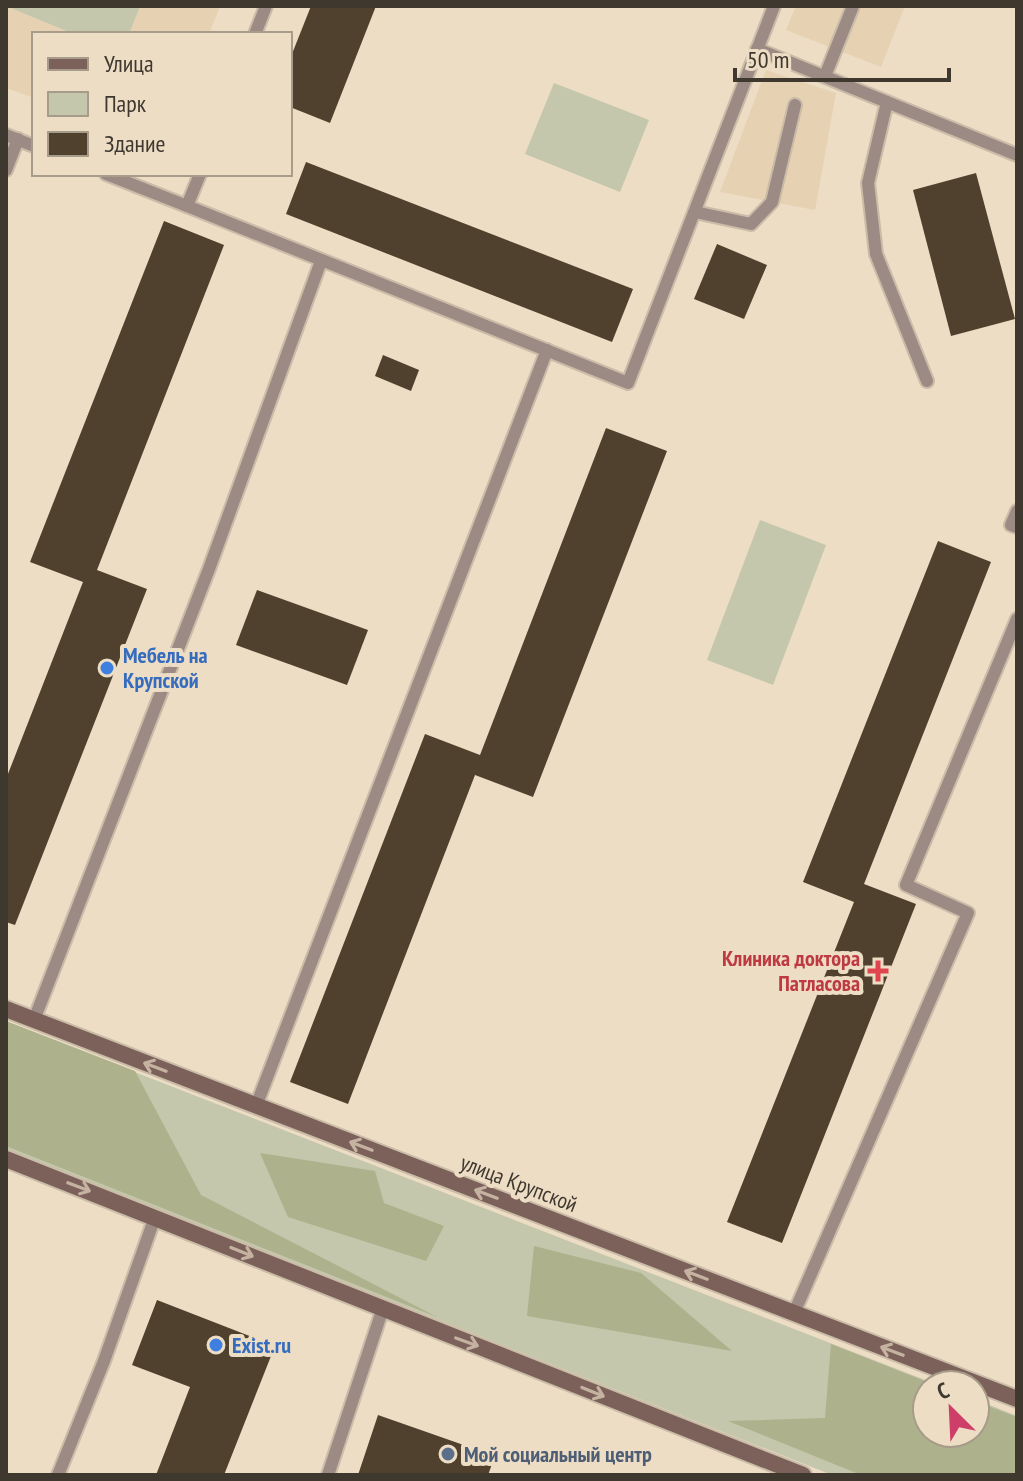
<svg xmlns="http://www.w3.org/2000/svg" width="1023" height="1481" viewBox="0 0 1023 1481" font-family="'PT Sans Narrow',sans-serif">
<rect width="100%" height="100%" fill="#edddc5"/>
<g fill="#e6d1b3">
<polygon points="6,6 220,6 209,34 34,34 34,98 6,88"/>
<polygon points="796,6 905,6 881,67 786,30"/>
<polygon points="766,70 836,93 815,210 720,192"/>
</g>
<g fill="#c4c7ac">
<polygon points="6,6 140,6 129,34 74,34"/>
<polygon points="554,83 649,120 620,192 525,154"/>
<polygon points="760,520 826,545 773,685 707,660"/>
<polygon points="6,1022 938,1385 927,1385 927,1433 975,1433 975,1399 1017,1416 1017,1475 832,1475 6,1149"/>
</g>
<g fill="#adb18c">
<polygon points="6,1021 135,1071 201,1195 437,1317 6,1146"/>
<polygon points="260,1153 375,1171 384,1203 444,1226 426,1261 288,1217"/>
<polygon points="534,1246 641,1273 732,1351 527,1316"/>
<polygon points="831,1344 935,1385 927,1385 927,1433 975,1433 975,1401 1017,1417 1017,1475 861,1475 728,1421 825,1418"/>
</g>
<g fill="#4f412d">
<polygon points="311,6 376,6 330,123 290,107 290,59"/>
<polygon points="306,162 633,289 612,342 286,214"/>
<polygon points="976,173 1015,319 951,336 913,190"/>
<polygon points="164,221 224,245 97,570 147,589 15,925 6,922 6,779 83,582 30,562"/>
<polygon points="717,244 767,265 744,319 694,299"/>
<polygon points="383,355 419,370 411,391 375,376"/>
<polygon points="606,428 667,451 533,797 475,775 348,1104 290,1082 425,734 480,755"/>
<polygon points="938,541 991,562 864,884 916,904 782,1243 727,1222 854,902 803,882"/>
<polygon points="257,590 368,630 347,685 236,645"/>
<polygon points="157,1300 275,1346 224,1475 156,1475 190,1387 132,1365"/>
<polygon points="378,1415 495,1456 488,1475 358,1475"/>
</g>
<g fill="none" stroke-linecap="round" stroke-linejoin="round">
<defs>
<g id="lane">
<polyline points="255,34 266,6"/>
<polyline points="757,49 1017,155"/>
<polyline points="825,76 853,6"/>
<polyline points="887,102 868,183 876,254 927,381"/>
<polyline points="6,135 34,146"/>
<polyline points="6,170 18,139"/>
<polyline points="106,174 187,206"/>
<polyline points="200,174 187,206 628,383 774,6"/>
<polyline points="695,212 751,224 772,202 795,105"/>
<polyline points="1017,511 1011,525 1017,527"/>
<polyline points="34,1020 209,569 321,261"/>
<polyline points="256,1106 547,350"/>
<polyline points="794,1313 968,913 906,885 1017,619"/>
<polyline points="58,1475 104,1361 155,1217"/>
<polyline points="328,1475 383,1308"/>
</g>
<g id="secondary">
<polyline points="6,1009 1017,1399"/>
<polyline points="6,1159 803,1475"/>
</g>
</defs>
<use href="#lane" stroke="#cabca7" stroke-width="16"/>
<use href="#secondary" stroke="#cabca7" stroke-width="20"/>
<use href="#lane" stroke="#9c8a85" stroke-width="12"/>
<use href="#secondary" stroke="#7b615a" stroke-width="16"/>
</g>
<defs><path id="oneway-shaft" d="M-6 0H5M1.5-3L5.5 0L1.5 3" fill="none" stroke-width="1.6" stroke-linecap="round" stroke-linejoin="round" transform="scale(2)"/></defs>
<g stroke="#c5b2a0">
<use href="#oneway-shaft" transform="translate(155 1067) rotate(-159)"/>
<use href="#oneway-shaft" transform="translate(361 1146) rotate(-159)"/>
<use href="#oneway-shaft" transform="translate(79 1187) rotate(21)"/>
<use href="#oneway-shaft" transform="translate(486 1194) rotate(-159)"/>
<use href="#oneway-shaft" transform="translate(242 1252) rotate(22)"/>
<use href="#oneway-shaft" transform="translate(696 1275) rotate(-159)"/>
<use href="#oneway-shaft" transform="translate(467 1342) rotate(20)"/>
<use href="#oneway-shaft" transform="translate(892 1351) rotate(-159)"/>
<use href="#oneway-shaft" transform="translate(593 1392) rotate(22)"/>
</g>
<g fill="#3f7fe0" stroke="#edddc5" stroke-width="3">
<circle cx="107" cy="668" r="8"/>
<circle cx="216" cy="1345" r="8"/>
</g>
<path fill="#e0444e" stroke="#edddc5" stroke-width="3" d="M874 959h8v8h8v8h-8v8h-8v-8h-8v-8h8z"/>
<circle fill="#5c6f8a" stroke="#edddc5" stroke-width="3" cx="448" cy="1454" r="8"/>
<g text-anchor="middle" stroke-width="8" stroke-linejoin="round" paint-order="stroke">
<g font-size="22" font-weight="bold" fill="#366cbe" stroke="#edddc5" text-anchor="start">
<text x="123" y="663">Мебель на<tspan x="123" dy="25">Крупской</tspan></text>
<text x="232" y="1353">Exist.ru</text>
</g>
<g font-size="22" font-weight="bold" fill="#be3a42" stroke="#edddc5" text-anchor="end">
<text x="860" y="966">Клиника доктора<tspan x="860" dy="25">Патласова</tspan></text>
</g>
<g font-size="22" fill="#3e382e" stroke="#edddc5">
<text transform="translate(519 1183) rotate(21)" y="8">улица Крупской</text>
</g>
<g font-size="22" font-weight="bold" fill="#4e5e75" stroke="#edddc5" text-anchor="start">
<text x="464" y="1462">Мой социальный центр</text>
</g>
</g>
<rect width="1023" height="1481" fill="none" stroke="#3e382e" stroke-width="16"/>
<rect x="32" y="32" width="260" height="144" fill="#edddc5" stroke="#a79b89" stroke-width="2"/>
<rect x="48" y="58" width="40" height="12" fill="#7b615a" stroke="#a79b89" stroke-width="2"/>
<text x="104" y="72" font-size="24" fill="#3e382e">Улица</text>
<rect x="48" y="92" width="40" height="24" fill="#c4c7ac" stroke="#a79b89" stroke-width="2"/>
<text x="104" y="112" font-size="24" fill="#3e382e">Парк</text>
<rect x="48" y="132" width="40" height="24" fill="#4f412d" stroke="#a79b89" stroke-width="2"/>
<text x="104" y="152" font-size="24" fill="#3e382e">Здание</text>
<g transform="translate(951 1409) rotate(336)"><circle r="38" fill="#edddc5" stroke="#a79b89" stroke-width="2"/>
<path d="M0-6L14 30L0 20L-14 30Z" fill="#cd3f68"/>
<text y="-12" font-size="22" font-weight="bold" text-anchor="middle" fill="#3e382e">С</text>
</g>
<path d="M735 68v12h214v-12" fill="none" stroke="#3e382e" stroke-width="4"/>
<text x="747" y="68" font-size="24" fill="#3e382e" stroke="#edddc5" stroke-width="6" paint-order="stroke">50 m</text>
</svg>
